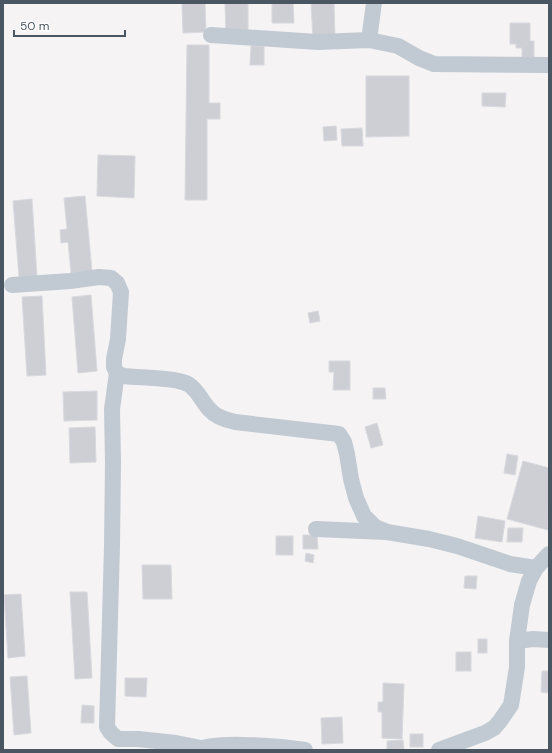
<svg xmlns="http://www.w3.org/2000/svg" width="552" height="753" viewBox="0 0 552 753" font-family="'DM Sans',sans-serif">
<rect width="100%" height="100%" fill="#f5f3f3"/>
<g fill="#cdcfd5" stroke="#d7d9de">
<polygon points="182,3 205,3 206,32 183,33"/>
<polygon points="225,3 248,3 248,32 226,33"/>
<polygon points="272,3 293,3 294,23 272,23"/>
<polygon points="311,3 334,3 335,39 313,39"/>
<polygon points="510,23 530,23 530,41 534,41 534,61 522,61 522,48 516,48 516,44 510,44"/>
<polygon points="187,45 209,45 209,103 220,103 220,119 207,119 207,200 185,200"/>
<polygon points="251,46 264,46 264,65 250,65"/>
<polygon points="366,76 409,76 409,136 366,137"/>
<polygon points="482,93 506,93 505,107 482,106"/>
<polygon points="336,126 337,140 324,141 323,127"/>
<polygon points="362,128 363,146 342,146 341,129"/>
<polygon points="98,155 135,156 134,198 97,196"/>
<polygon points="85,196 92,271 71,273 68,242 61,243 60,230 67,229 64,198"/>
<polygon points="32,199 37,276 19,277 13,201"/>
<polygon points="91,295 97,371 78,373 72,297"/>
<polygon points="42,296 46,375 27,376 22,297"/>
<polygon points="318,311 320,321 310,323 308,313"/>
<polygon points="329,361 350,361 350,390 333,390 334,372 329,372"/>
<polygon points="373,388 385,388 386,399 373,399"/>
<polygon points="97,391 97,420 64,421 63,392"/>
<polygon points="377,423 383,445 371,448 365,427"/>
<polygon points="95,427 96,462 70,463 69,428"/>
<polygon points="507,454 518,456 515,475 504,473"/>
<polygon points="523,461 549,468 548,530 507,519"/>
<polygon points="478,516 505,521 502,542 475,538"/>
<polygon points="508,528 523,528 522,542 507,542"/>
<polygon points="303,535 317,535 318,549 303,549"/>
<rect x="276" y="536" width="17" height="19"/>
<polygon points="306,553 314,555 313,563 305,561"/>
<polygon points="142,565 171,565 172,599 143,599"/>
<polygon points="465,576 477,576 476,589 464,588"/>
<polygon points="70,592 87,592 92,678 75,679"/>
<polygon points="21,594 25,656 8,658 4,595"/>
<rect x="478" y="639" width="9" height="14"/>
<rect x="456" y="652" width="15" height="19"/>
<polygon points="542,671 549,671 549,693 541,692"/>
<polygon points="27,676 31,733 14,735 10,677"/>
<polygon points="125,678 147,678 146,697 125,696"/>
<polygon points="383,683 404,684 402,739 382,738 382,712 378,712 378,702 383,702"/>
<polygon points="82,705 94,706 94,723 81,723"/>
<polygon points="342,717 343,743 322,744 321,718"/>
<rect x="410" y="734" width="13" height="13"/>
<polygon points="403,740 404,750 387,750 387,741"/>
</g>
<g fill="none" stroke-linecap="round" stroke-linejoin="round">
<g stroke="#c1cad2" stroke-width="16">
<polyline points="211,35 318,42 369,40 398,46 419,58 434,64 549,65"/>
<polyline points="369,40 374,3"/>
<path d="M 12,285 L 70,281 L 99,277 L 111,278 L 117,283 L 121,292 L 118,339 L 114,359 L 114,367 L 117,373 L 123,376 C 140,378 174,377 188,384 C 199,391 202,402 210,410 C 216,417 226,420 235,422 L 339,434 L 344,442 L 347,454 L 351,479 L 356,498 L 364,516 L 375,527 L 387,532 L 429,539 L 457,546 L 510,564 L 536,568"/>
<polyline points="117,373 112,409 113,462 112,546 107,727 111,733 118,739 138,739 176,743 201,748"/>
<polyline points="316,529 386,532"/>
<polyline points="517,641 533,639 549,640"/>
<path d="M 199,750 C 213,740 286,747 305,750"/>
<polyline points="439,750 485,733 494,728 500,721 511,705 517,667 517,641 522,605 529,581 536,568 549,554"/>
</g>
</g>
<rect width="552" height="753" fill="none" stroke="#4a5661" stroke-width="8"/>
<path d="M14 30v6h111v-6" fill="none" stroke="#4a5661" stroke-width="2"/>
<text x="20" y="30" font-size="12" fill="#4a5661" stroke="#ffffff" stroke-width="3" paint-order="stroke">50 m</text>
</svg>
